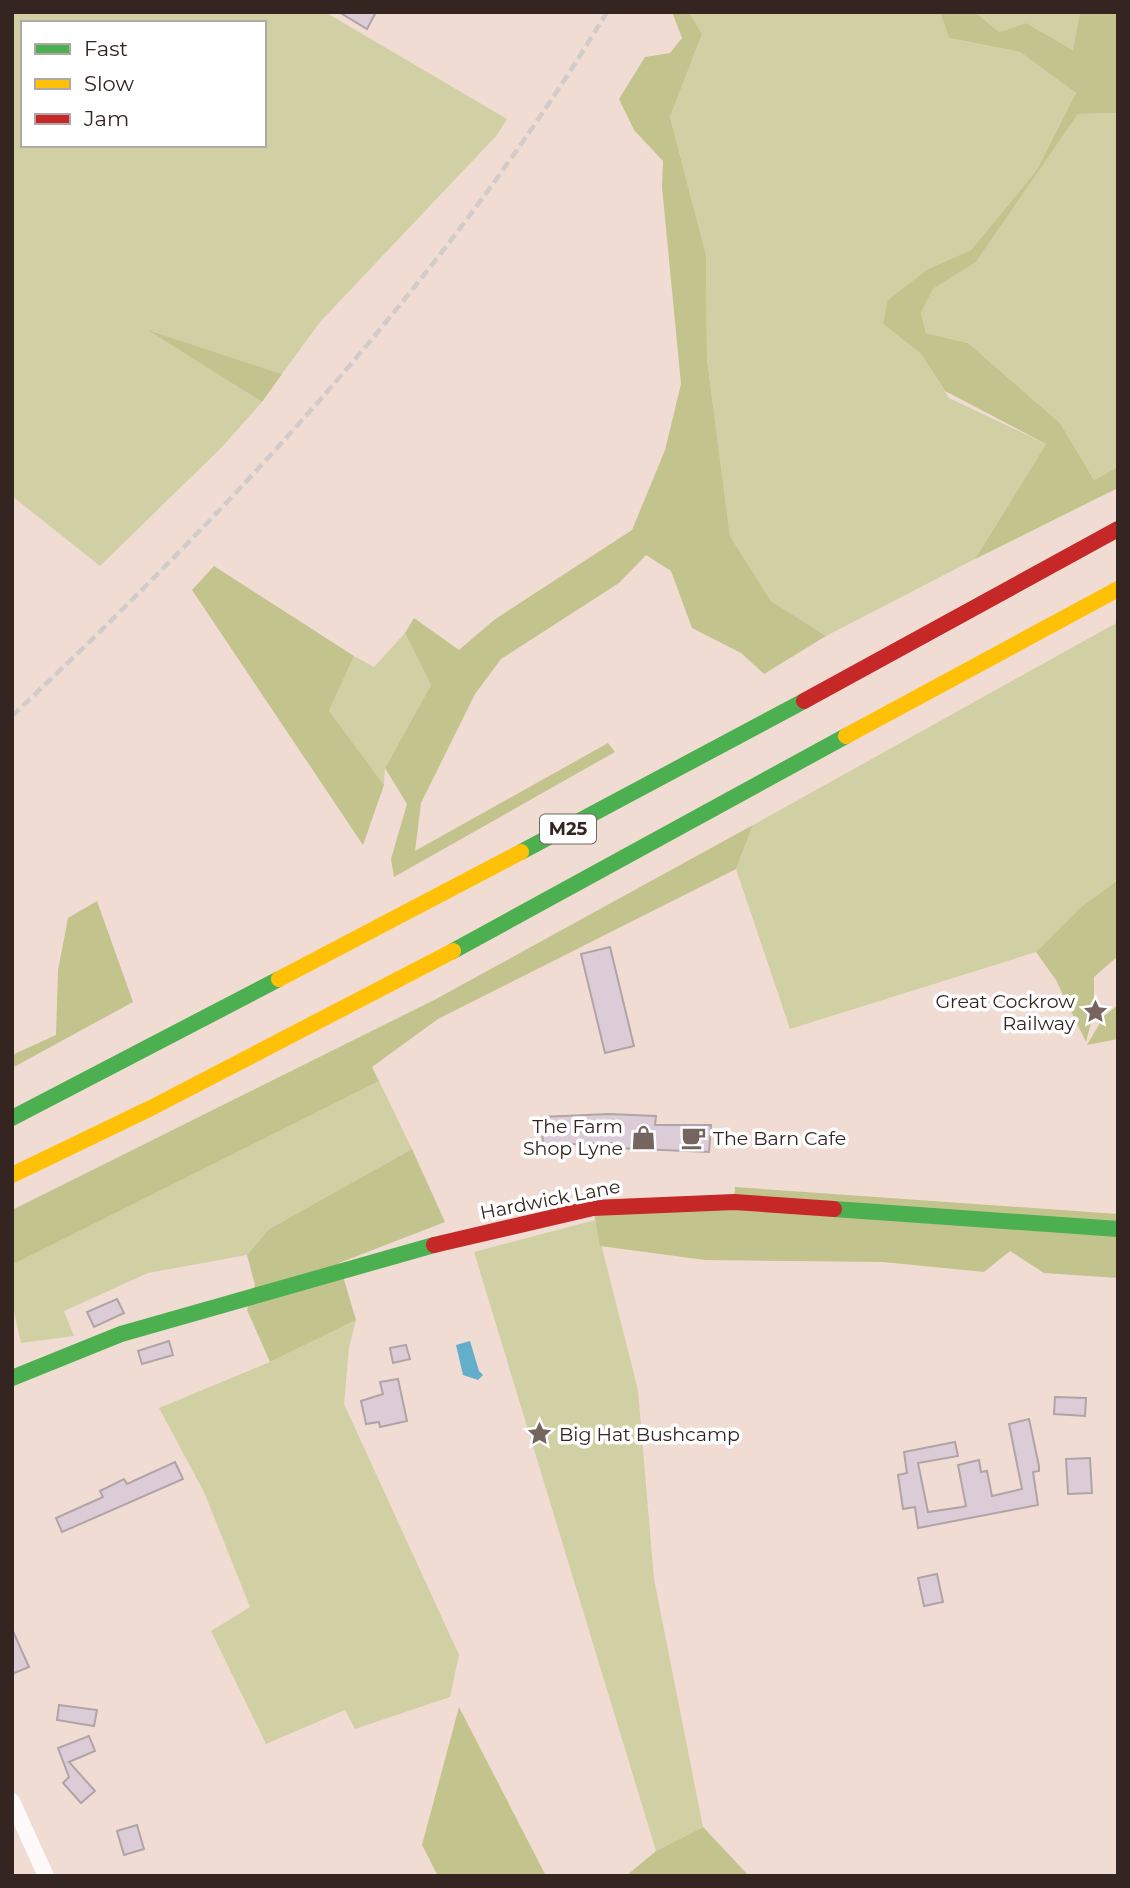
<svg xmlns="http://www.w3.org/2000/svg" width="1130" height="1888" viewBox="0 0 1130 1888" font-family="Montserrat,sans-serif">
<rect width="100%" height="100%" fill="#f1dcd4"/>
<g fill="#d1d0a4" fill-rule="evenodd">
<path d="M 12,12 L 325,12 L 507,119 L 497,135 L 320,322 L 282,374 L 151,331 L 262,402 L 223,446 L 100,566 L 12,496 ZM 23,23 L 264,23 L 264,145 L 23,145 Z"/>
<polygon points="689,12 940,12 949,38 1020,52 1076,93 1036,171 971,250 928,269 883,324 921,354 949,398 1046,444 975,559 826,636 771,601 730,536 707,359 706,255 670,117 702,34"/>
<polygon points="975,12 1080,12 1073,50 1026,23 999,32"/>
<polygon points="1118,113 1118,467 1094,480 1060,423 968,343 926,333 921,313 933,289 976,262 1078,114"/>
<polygon points="1118,622 1118,880 1081,907 1036,952 790,1029 736,869 753,825"/>
<polygon points="405,633 431,685 385,768 384,785 329,711 354,656 374,667"/>
<polygon points="379,1081 412,1149 269,1229 247,1255 148,1273 64,1311 74,1336 21,1343 12,1303 12,1265"/>
<polygon points="595,1220 638,1390 654,1579 703,1827 656,1851 474,1252"/>
<polygon points="356,1320 349,1348 344,1404 459,1655 450,1697 355,1729 345,1710 266,1744 211,1631 250,1607 204,1492 159,1408 270,1362"/>
</g>
<g fill="#c3c38e">
<polygon points="672,12 689,12 702,34 670,117 706,255 707,359 730,536 771,601 826,636 764,674 741,653 692,628 671,571 646,555 619,583 501,659 475,694 421,803 415,851 608,743 615,752 394,877 391,859 407,804 385,768 431,685 405,633 414,618 459,650 494,620 632,530 665,450 681,384 662,187 663,161 634,130 619,99 645,57 670,53 682,38"/>
<polygon points="940,12 975,12 999,32 1026,23 1073,50 1080,12 1118,12 1118,113 1078,114 976,262 933,289 921,313 926,333 968,343 1060,423 1094,480 1118,467 1118,488 975,559 1046,444 945,391 921,354 883,324 888,300 928,269 971,250 1036,171 1076,93 1020,52 949,38"/>
<polygon points="148,330 282,374 262,402"/>
<polygon points="214,566 354,656 329,711 384,785 363,845 192,590"/>
<polygon points="753,825 736,869 438,1019 372,1067 379,1081 12,1265 12,1210 436,999"/>
<polygon points="1118,880 1118,956 1094,977 1094,1011 1086,1042 1056,980 1036,952 1081,907"/>
<polygon points="97,901 133,1002 12,1068 12,1055 56,1035 58,970 68,918"/>
<polygon points="1118,1005 1118,1039 1087,1045 1104,1016"/>
<polygon points="412,1149 445,1222 339,1263 356,1320 270,1362 247,1310 255,1285 247,1255 269,1229"/>
<polygon points="735,1187 1118,1214 1118,1278 1044,1273 1010,1251 984,1272 883,1262 705,1260 600,1246 593,1208 734,1201"/>
<polygon points="459,1707 546,1876 438,1876 422,1845"/>
<polygon points="703,1827 749,1876 626,1876 656,1851"/>
</g>
<polygon fill="#62aecb" points="470,1341 479,1371 483,1375 478,1380 463,1375 456,1345"/>
<g fill="#dcccd8" stroke="#b0a4a6" stroke-width="2">
<polygon points="339,12 376,12 367,29"/>
<polygon points="610,947 634,1046 605,1053 581,954"/>
<polygon points="609,1114 656,1116 655,1125 711,1125 709,1152 616,1148 616,1143 543,1145 541,1117"/>
<polygon points="117,1299 124,1313 94,1327 87,1312"/>
<polygon points="169,1341 173,1355 142,1364 138,1351"/>
<polygon points="406,1345 410,1359 393,1363 390,1348"/>
<polygon points="398,1379 407,1421 380,1427 379,1422 366,1424 361,1401 383,1394 380,1382"/>
<polygon points="1055,1397 1086,1398 1085,1416 1054,1414"/>
<polygon points="1029,1419 1039,1466 1039,1471 1033,1472 1038,1505 918,1528 915,1507 903,1509 898,1475 907,1473 904,1452 955,1442 958,1456 918,1463 928,1512 962,1507 966,1506 958,1465 979,1460 981,1472 987,1471 992,1496 1022,1489 1009,1424"/>
<polygon points="1090,1458 1092,1493 1068,1494 1066,1459"/>
<polygon points="175,1462 183,1479 62,1532 56,1518 103,1497 100,1491 124,1479 127,1484"/>
<polygon points="937,1574 943,1602 924,1606 918,1578"/>
<polygon points="12,1629 29,1667 12,1674"/>
<polygon points="59,1705 97,1710 94,1726 57,1720"/>
<polygon points="89,1736 95,1751 69,1762 95,1791 81,1803 63,1783 69,1777 58,1748"/>
<polygon points="137,1825 144,1849 124,1855 117,1831"/>
</g>
<g fill="none" stroke-linecap="round" stroke-linejoin="round">
<polyline stroke="#fdfaf9" stroke-width="16" points="12,1801 46,1876"/>
<g stroke="#4caf50" stroke-width="16">
<polyline points="521,852 804,701"/>
<polyline points="453,951 846,736"/>
<polyline points="12,1118 279,979"/>
<polyline points="834,1209 1118,1229"/>
<polyline points="12,1378 121,1334 434,1245"/>
</g>
<g stroke="#ffc107" stroke-width="16">
<polyline points="846,736 1118,589"/>
<polyline points="279,979 521,852"/>
<polyline points="12,1175 151,1108 453,951"/>
</g>
<g stroke="#c62828" stroke-width="16">
<polyline points="804,701 1118,529"/>
<polyline points="434,1245 593,1208 734,1202 834,1209"/>
</g>
<path stroke="#d1cbc9" stroke-width="4.5" stroke-dasharray="10 5" stroke-linecap="butt" d="M 12,716 C 236,505 447,277 607,12"/>
</g>
<defs>
<symbol id="sight-bare" viewBox="-9 -9 18 18"><path d="M0-6L1.8-2.2L6-1.7L2.9 1.2L3.7 5.4L0 3.3L-3.7 5.4L-2.9 1.2L-6-1.7L-1.8-2.2Z" fill="#76655f" stroke="#fff" stroke-width="2.5" paint-order="stroke"/></symbol>
<symbol id="shop-bare" viewBox="-9 -9 18 18"><path d="M-5-2.5h2.3a2.7 3.5 0 0 1 5.4 0H5L5.5 6h-11ZM-1.5-2.5h3a1.5 2.3 0 0 0-3 0Z" fill="#76655f" stroke="#fff" stroke-width="2.5" paint-order="stroke"/></symbol>
<symbol id="cafe-bare" viewBox="-9 -9 18 18"><path d="M-5.5-4.5H6V0H3Q3 3.5 0 3.5H-2.5Q-5.5 3.5-5.5 0ZM3-3.2v2h1.7v-2ZM-6 4.5H4V6H-6Z" fill="#76655f" stroke="#fff" stroke-width="2.5" paint-order="stroke"/></symbol>
</defs>
<g fill-rule="evenodd">
<use href="#sight-bare" x="1078" y="994" width="35" height="35"/>
<use href="#shop-bare" x="626" y="1120" width="35" height="35"/>
<use href="#cafe-bare" x="676" y="1120" width="35" height="35"/>
<use href="#sight-bare" x="522" y="1416" width="35" height="35"/>
</g>
<g text-anchor="middle" stroke-width="7" stroke-linejoin="round" paint-order="stroke">
<rect fill="#fff" stroke="#716663" stroke-width="2" x="540" y="814.5" width="56" height="29" rx="5"/>
<g font-size="18" font-weight="bold" fill="#342520">
<text x="568" y="835">M25</text>
</g>
<g font-size="19" fill="#342520" stroke="#fff" text-anchor="end">
<text x="1075" y="1008">Great Cockrow<tspan x="1075" dy="22">Railway</tspan></text>
<text x="623" y="1133">The Farm<tspan x="623" dy="22">Shop Lyne</tspan></text>
<text x="713" y="1145" text-anchor="start">The Barn Cafe</text>
<text x="559" y="1441" text-anchor="start">Big Hat Bushcamp</text>
</g>
<g font-size="19" fill="#342520" stroke="#fff">
<text transform="translate(550 1199) rotate(-11)" y="7">Hardwick Lane</text>
</g>
</g>
<rect width="1130" height="1888" fill="none" stroke="#342520" stroke-width="28"/>
<rect x="21" y="21" width="245" height="126" fill="#ffffff" stroke="#aea8a6" stroke-width="2"/>
<rect x="35" y="44" width="35" height="10" fill="#4caf50" stroke="#aea8a6" stroke-width="2"/>
<text x="84" y="56" font-size="21" fill="#342520">Fast</text>
<rect x="35" y="79" width="35" height="10" fill="#ffc107" stroke="#aea8a6" stroke-width="2"/>
<text x="84" y="91" font-size="21" fill="#342520">Slow</text>
<rect x="35" y="114" width="35" height="10" fill="#c62828" stroke="#aea8a6" stroke-width="2"/>
<text x="84" y="126" font-size="21" fill="#342520">Jam</text>
</svg>
